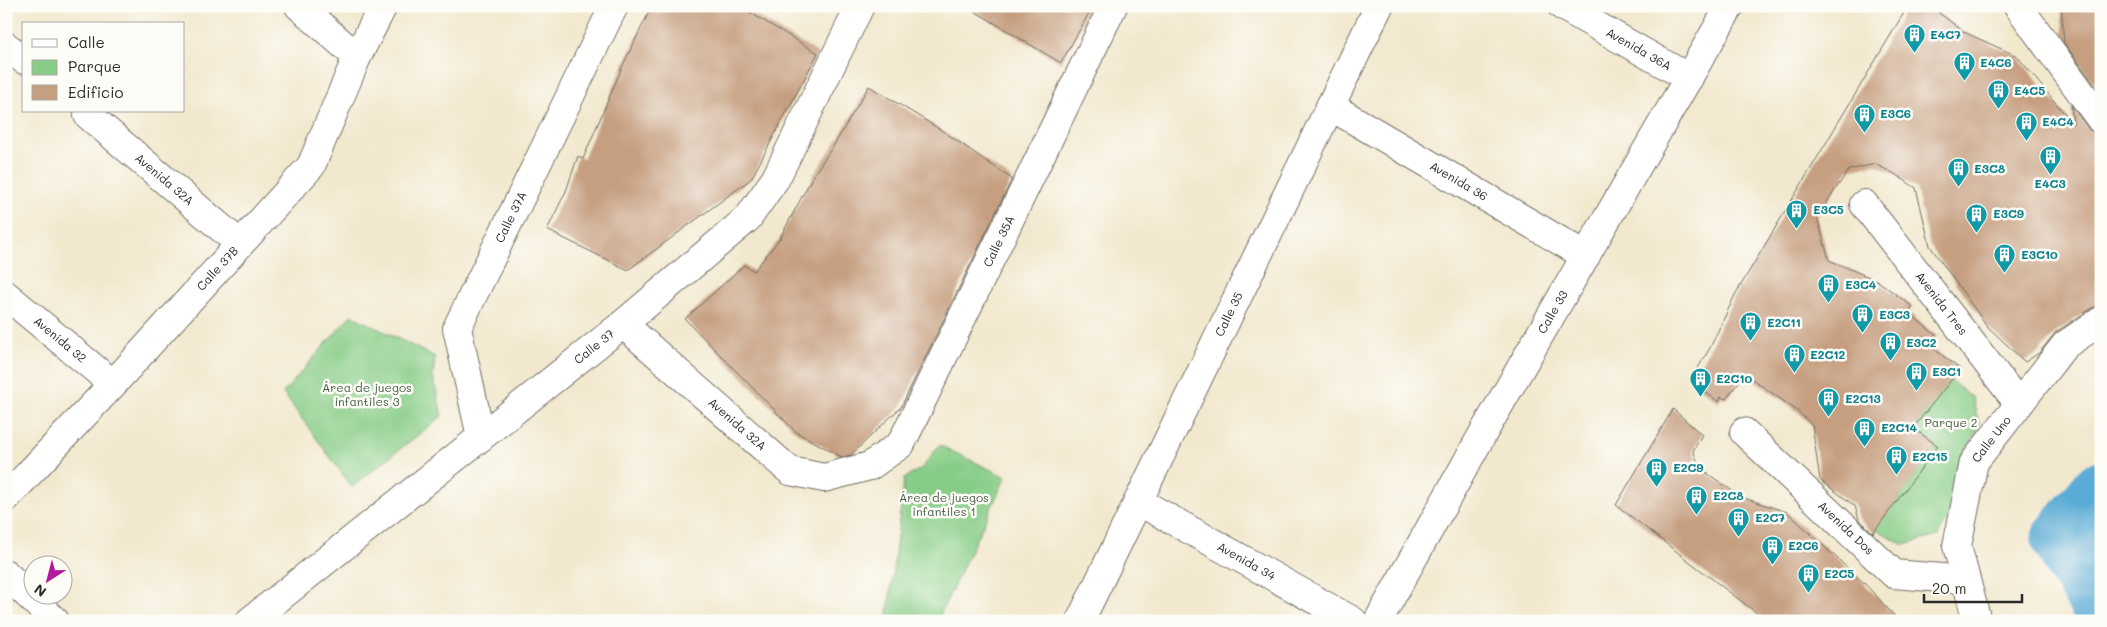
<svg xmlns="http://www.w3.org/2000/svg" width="2107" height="627" viewBox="0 0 2107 627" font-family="Mali,sans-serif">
<rect width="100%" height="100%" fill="#fdfcf7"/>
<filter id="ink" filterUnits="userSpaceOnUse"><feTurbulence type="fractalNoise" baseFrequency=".02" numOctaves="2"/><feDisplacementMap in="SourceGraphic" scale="10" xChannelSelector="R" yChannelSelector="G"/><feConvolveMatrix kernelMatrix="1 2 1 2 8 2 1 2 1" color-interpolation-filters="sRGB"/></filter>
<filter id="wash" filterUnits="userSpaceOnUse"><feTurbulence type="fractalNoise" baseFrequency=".0096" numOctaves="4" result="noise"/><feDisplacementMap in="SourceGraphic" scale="20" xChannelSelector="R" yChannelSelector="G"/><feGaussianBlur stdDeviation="1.12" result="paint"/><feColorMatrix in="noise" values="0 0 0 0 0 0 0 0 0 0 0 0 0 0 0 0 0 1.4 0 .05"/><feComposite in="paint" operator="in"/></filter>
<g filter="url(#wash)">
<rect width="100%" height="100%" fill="#f2e8ce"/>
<g fill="#88cd87" stroke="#5a7c59">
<polygon points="351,315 435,357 433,376 442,416 352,487 283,393"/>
<polygon points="1950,380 1972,397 1980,427 1957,465 1953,480 1953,509 1938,536 1904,545 1876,529 1937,446 1913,428"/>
<polygon points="939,445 1006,477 937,621 887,621 904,479 923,467"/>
</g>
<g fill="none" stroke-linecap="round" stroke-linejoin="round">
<polyline stroke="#5aabd5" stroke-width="59" points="2101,490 2061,539 2101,607"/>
</g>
<g id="blocks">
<g fill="#c69f80">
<polygon points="652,6 739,6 818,53 751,179 628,270 547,230 566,191 578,156 583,159 623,65"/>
<polygon points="966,6 1093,6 1061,63"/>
<polygon points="1908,6 1930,6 1964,32 2017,56 2073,124 2071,105 2089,130 2101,135 2101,305 2092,308 2056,332 2039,353 2025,362 1987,326 1930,246 1916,188 1893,173 1875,164 1849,170 1817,216 1829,260 1878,281 1913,307 1908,312 1937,336 1929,345 1960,369 1913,428 1938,446 1873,533 1859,519 1855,506 1820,480 1812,425 1796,410 1745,374 1726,399 1721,397 1719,402 1690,381 1710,348 1735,295"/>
<polygon points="2061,6 2101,6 2101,93 2064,43"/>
<polygon points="869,86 946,133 1012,179 901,407 851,455 842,457 796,432 685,319 744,265 754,271 780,238 814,174 834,145"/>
<polygon points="1673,409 1702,435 1693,451 1701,469 1741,497 1787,512 1865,584 1899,621 1767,621 1616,505"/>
</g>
</g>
</g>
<g filter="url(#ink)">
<use href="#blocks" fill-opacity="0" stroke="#716d64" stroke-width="1"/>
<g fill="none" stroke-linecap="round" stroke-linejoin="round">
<defs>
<g id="minor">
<polyline points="299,6 357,57"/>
<path id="s1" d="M 1562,6 L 1689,78"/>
<polyline points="2018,6 2101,120"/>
<polyline points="6,46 24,60"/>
<path id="s2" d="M 1330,106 L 1586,256"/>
<path id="s3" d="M 88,115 L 240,244"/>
<path id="s4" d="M 1864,204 L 2019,404"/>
<path id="s5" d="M 6,295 L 113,384"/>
<path id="s6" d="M 623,324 L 790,471 L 824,478 L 870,466 L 901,444 L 1113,6"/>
<path id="s7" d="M 1744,432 L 1894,574 L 1966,580"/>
<path id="s8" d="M 481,437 L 457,328 L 614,6"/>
<path id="s9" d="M 6,498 L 113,384 L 311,166 L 357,57 L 383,6"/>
<path id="s10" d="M 1138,501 L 1353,621"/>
<polyline points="6,574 55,621"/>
<path id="s11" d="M 250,621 L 623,324 L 748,218 L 776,178 L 860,6"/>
<path id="s12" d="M 1080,621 L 1379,6"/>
<path id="s13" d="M 1378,621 L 1486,428 L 1730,6"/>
<path id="s14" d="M 1977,621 L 1957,546 L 1974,462 L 2065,345 L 2101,321"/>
</g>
</defs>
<use href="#minor" stroke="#716d64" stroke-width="30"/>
<use href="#minor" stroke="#fff" stroke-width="28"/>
</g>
</g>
<defs>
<symbol id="building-pin" viewBox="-11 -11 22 30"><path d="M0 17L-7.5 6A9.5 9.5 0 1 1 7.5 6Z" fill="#0f9aa8" stroke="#fdfcf7"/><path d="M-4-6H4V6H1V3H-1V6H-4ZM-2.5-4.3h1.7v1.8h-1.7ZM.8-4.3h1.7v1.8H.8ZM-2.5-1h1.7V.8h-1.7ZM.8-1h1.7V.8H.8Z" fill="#fff"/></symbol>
</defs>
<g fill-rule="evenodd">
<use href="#building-pin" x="1902" y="22" width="25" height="34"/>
<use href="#building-pin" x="1952" y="50" width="25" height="34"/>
<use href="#building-pin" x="1986" y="78" width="25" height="34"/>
<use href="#building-pin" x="1852" y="102" width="25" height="34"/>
<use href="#building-pin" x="2014" y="110" width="25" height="34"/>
<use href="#building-pin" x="2038" y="144" width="25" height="34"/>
<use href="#building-pin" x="1946" y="156" width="25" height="34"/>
<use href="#building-pin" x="1784" y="198" width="25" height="34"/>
<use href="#building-pin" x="1964" y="202" width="25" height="34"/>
<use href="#building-pin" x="1992" y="242" width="25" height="34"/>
<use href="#building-pin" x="1816" y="272" width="25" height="34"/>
<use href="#building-pin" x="1850" y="302" width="25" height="34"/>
<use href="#building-pin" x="1738" y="310" width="25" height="34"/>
<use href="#building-pin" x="1878" y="330" width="25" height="34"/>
<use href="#building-pin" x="1782" y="342" width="25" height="34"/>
<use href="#building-pin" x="1904" y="360" width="25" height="34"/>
<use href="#building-pin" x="1688" y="366" width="25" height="34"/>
<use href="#building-pin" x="1816" y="386" width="25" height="34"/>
<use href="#building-pin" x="1852" y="416" width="25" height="34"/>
<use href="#building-pin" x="1884" y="444" width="25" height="34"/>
<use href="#building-pin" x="1644" y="456" width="25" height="34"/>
<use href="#building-pin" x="1684" y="484" width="25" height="34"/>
<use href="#building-pin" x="1726" y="506" width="25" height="34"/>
<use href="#building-pin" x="1760" y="534" width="25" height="34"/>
<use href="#building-pin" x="1796" y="562" width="25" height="34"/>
</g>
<g text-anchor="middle" stroke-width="5" stroke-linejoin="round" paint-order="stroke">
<g font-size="12" font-weight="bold" fill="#0d838f" stroke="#fdfcf7" text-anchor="start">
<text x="1930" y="39">E4C7</text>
<text x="1980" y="67">E4C6</text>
<text x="2014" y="95">E4C5</text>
<text x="1880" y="118">E3C6</text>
<text x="2042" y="126">E4C4</text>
<text x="1974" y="173">E3C8</text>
<text x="2050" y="188" text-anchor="middle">E4C3</text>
<text x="1813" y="214">E3C5</text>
<text x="1993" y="218">E3C9</text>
<text x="2021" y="259">E3C10</text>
<text x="1845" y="289">E3C4</text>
<text x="1879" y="319">E3C3</text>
<text x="1767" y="327">E2C11</text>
<text x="1906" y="347">E3C2</text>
<text x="1810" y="359">E2C12</text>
<text x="1932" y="376">E3C1</text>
<text x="1716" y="383">E2C10</text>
<text x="1845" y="403">E2C13</text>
<text x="1881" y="432">E2C14</text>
<text x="1912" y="461">E2C15</text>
<text x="1673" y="472">E2C9</text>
<text x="1713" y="500">E2C8</text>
<text x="1755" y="522">E2C7</text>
<text x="1788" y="550">E2C6</text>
<text x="1824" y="578">E2C5</text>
</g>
<g font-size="12" fill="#2b2b2b" stroke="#fdfcf7">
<text dy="4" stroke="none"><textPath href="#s1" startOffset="88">Avenida 36A</textPath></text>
<text dy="4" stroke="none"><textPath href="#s3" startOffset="100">Avenida 32A</textPath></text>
<text dy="4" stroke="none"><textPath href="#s2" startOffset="149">Avenida 36</textPath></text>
<text dy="4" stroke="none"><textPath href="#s8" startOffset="235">Calle 37A</textPath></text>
<text dy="4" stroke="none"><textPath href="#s6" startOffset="568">Calle 35A</textPath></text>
<text dy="4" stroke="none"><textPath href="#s9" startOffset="312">Calle 37B</textPath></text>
<text dy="4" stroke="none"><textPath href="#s4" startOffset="126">Avenida Tres</textPath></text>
<text dy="4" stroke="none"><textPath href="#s13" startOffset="355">Calle 33</textPath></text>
<text dy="4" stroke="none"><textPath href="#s12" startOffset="341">Calle 35</textPath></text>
<text dy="4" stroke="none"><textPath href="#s5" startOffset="70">Avenida 32</textPath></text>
<text dy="4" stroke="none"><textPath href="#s11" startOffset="440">Calle 37</textPath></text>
<text dy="4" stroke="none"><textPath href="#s6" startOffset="152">Avenida 32A</textPath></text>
<text dy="4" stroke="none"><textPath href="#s14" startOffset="192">Calle Uno</textPath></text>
<text dy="4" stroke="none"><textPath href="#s7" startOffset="140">Avenida Dos</textPath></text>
<text dy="4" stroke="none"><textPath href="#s10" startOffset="124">Avenida 34</textPath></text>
</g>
<g font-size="12" fill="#475c47" stroke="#fdfcf7">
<text x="367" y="392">Área de juegos<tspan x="367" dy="14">infantiles 3</tspan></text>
<text x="1951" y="427">Parque 2</text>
<text x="944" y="502">Área de juegos<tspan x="944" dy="14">infantiles 1</tspan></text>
</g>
</g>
<rect width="2107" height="627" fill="none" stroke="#fdfcf7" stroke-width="25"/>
<rect x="22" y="22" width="162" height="90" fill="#fdfcf7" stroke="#a9a8a5"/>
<rect x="32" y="39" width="25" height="8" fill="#ffffff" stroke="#a9a8a5"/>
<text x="68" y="48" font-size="15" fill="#2b2b2b">Calle</text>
<rect x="32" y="60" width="25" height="15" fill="#88cd87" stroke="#a9a8a5"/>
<text x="68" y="72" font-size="15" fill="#2b2b2b">Parque</text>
<rect x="32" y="85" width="25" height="15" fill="#c69f80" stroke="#a9a8a5"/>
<text x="68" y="98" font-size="15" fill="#2b2b2b">Edificio</text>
<g transform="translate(48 580) rotate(216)"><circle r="24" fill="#fdfcf7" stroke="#a9a8a5"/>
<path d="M0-4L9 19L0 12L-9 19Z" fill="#b5179e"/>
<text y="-8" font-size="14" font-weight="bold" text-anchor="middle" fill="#2b2b2b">N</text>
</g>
<path d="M1924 594v8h98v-8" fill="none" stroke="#2b2b2b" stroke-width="2.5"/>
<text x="1932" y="594" font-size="15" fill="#2b2b2b" stroke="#fdfcf7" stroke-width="4" paint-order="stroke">20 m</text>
</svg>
